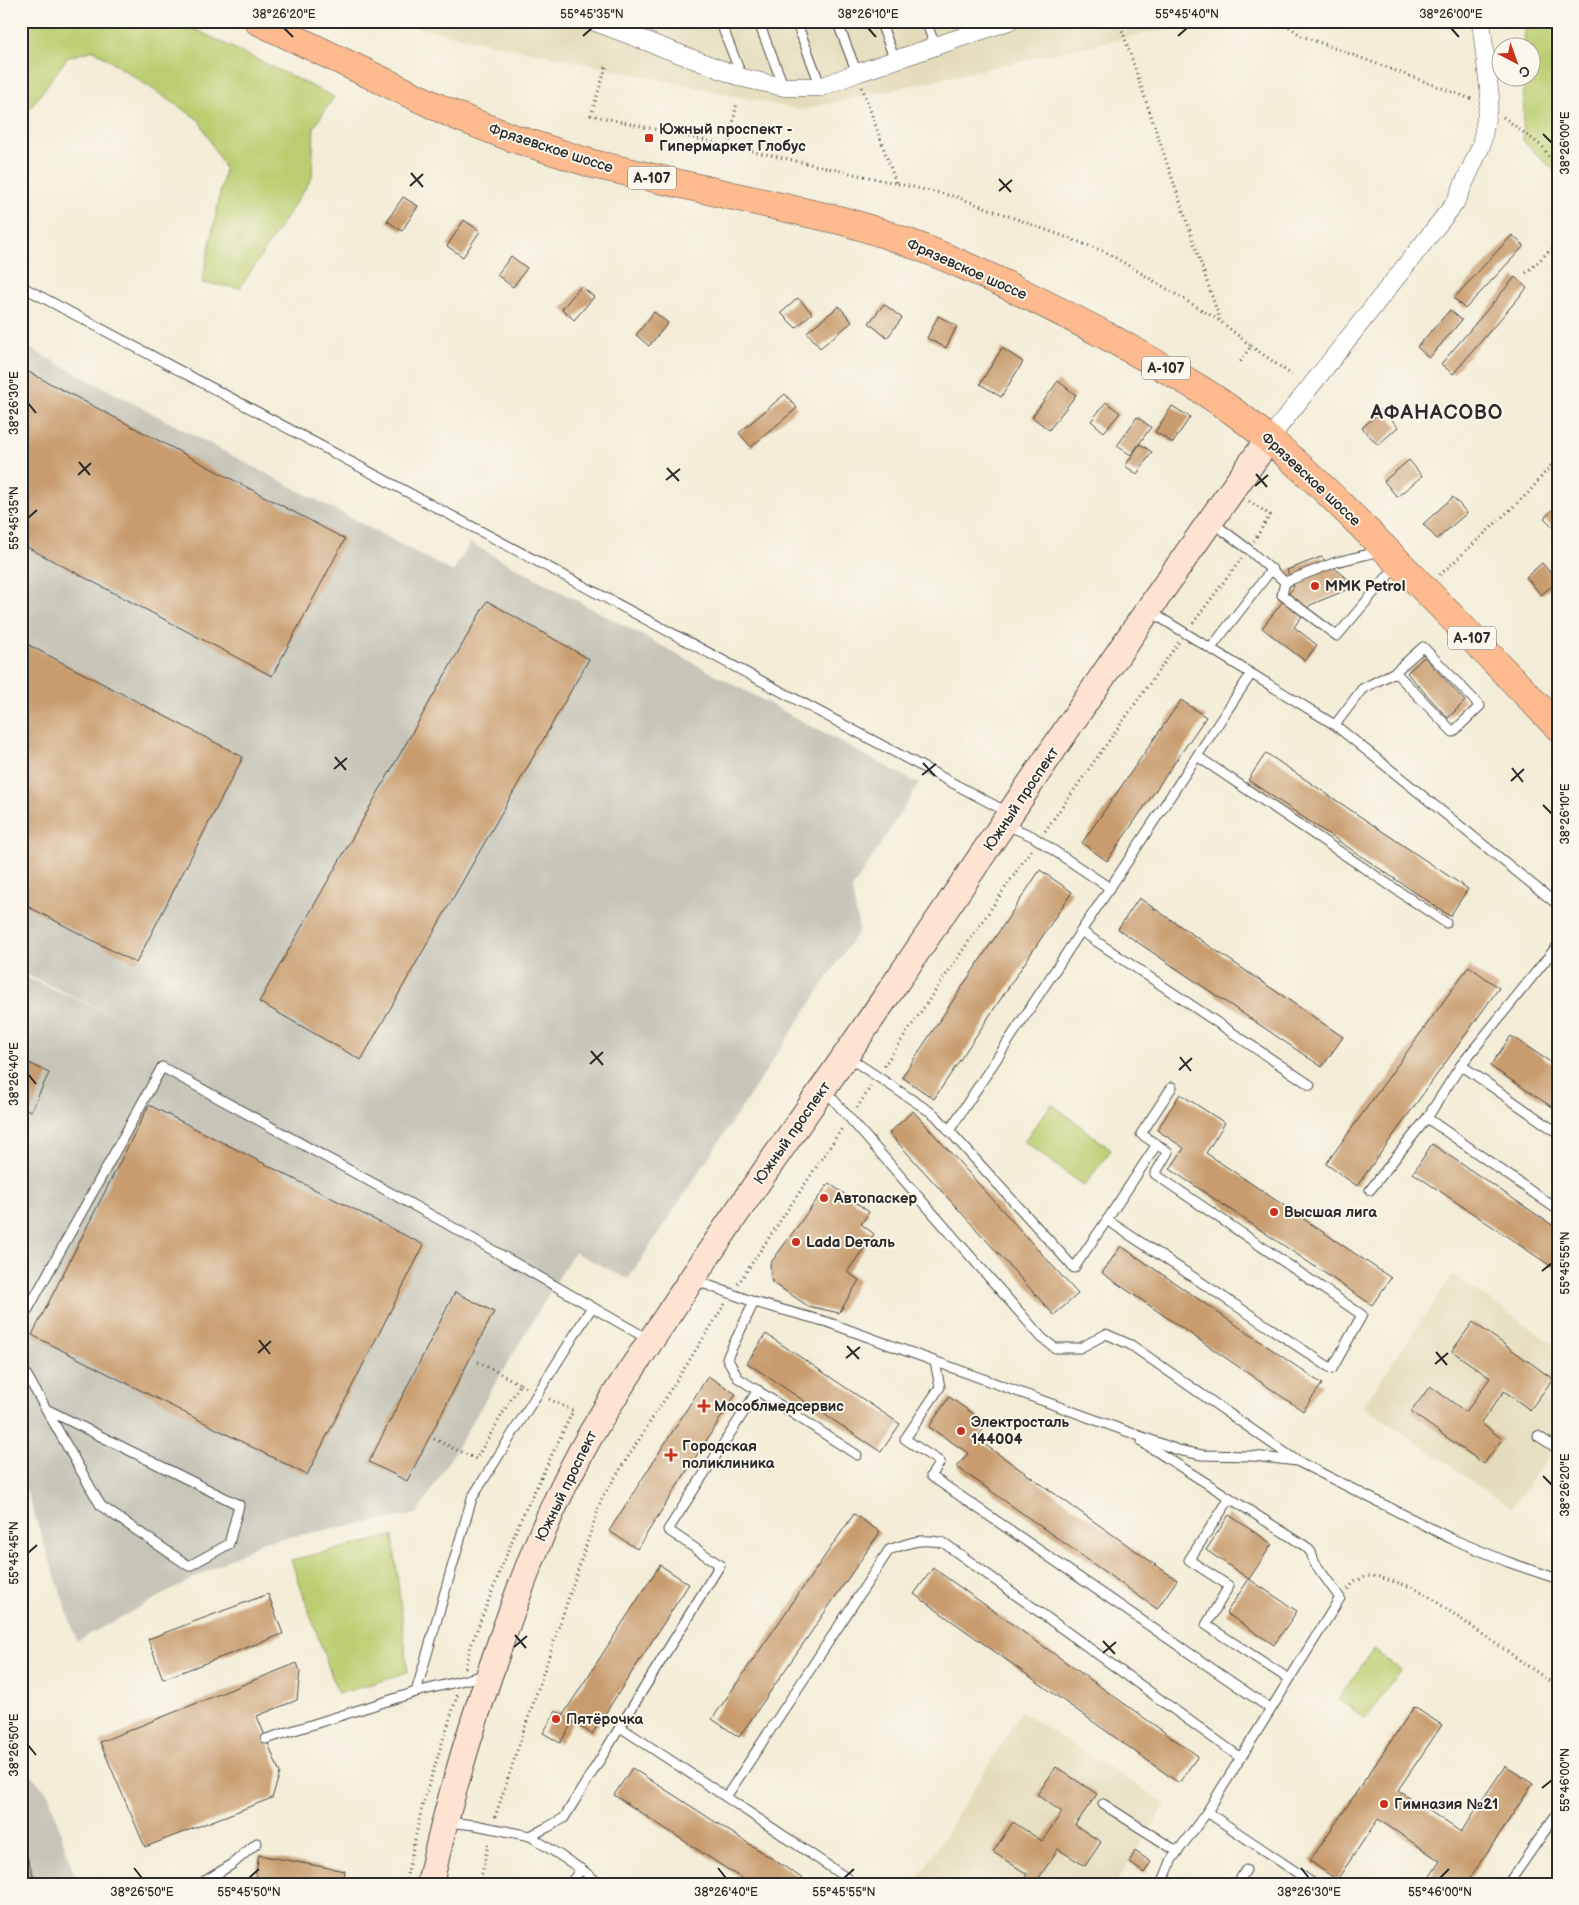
<svg xmlns="http://www.w3.org/2000/svg" width="1579" height="1905" viewBox="0 0 1579 1905" font-family="'Balsamiq Sans',sans-serif">
<rect width="100%" height="100%" fill="#fbf7ec"/>
<filter id="ink" filterUnits="userSpaceOnUse"><feTurbulence type="fractalNoise" baseFrequency=".02" numOctaves="2"/><feDisplacementMap in="SourceGraphic" scale="10" xChannelSelector="R" yChannelSelector="G"/><feConvolveMatrix kernelMatrix="1 2 1 2 8 2 1 2 1" color-interpolation-filters="sRGB"/></filter>
<filter id="wash" filterUnits="userSpaceOnUse"><feTurbulence type="fractalNoise" baseFrequency=".0096" numOctaves="4" result="noise"/><feDisplacementMap in="SourceGraphic" scale="20" xChannelSelector="R" yChannelSelector="G"/><feGaussianBlur stdDeviation="1.12" result="paint"/><feColorMatrix in="noise" values="0 0 0 0 0 0 0 0 0 0 0 0 0 0 0 0 0 1.4 0 .05"/><feComposite in="paint" operator="in"/></filter>
<g filter="url(#wash)">
<rect width="100%" height="100%" fill="#f3edd7"/>
<g fill="#e3dbba">
<polygon points="387,21 1200,21 801,110"/>
<polygon points="1453,1275 1558,1347 1558,1442 1512,1508 1363,1406"/>
<polygon points="1021,1712 1166,1804 1115,1884 915,1884"/>
</g>
<g fill="#c6c5b8">
<polygon points="21,344 453,572 470,543 919,784 852,889 859,930 628,1279 574,1252 417,1514 261,1542 77,1641 21,1475 21,975 126,1021 21,972"/>
<polygon points="21,1764 49,1795 77,1884 21,1884"/>
</g>
<g fill="#bbcd70" stroke="#737c4e">
<polygon points="21,21 178,21 334,97 314,127 312,178 240,288 202,283 225,169 199,120 94,50 68,57 21,120"/>
<polygon points="1525,21 1558,21 1558,174 1523,141 1524,78 1532,78 1532,48 1524,47"/>
<polygon points="1052,1104 1111,1150 1084,1186 1024,1141"/>
<polygon points="393,1536 408,1673 338,1694 291,1560"/>
<polygon points="1373,1650 1401,1670 1366,1719 1338,1699"/>
</g>
<g id="blocks">
<g fill="#c89c6e">
<polygon points="403,197 418,206 402,231 387,221"/>
<polygon points="464,220 480,231 463,257 447,246"/>
<polygon points="1512,235 1524,246 1465,309 1454,298"/>
<polygon points="511,256 527,268 513,287 497,275"/>
<polygon points="1515,277 1527,288 1453,374 1441,364"/>
<polygon points="581,286 594,297 574,320 562,309"/>
<polygon points="798,298 812,313 796,328 781,313"/>
<polygon points="884,304 902,318 887,338 869,323"/>
<polygon points="839,306 852,322 820,348 807,332"/>
<polygon points="1450,310 1462,320 1429,358 1417,347"/>
<polygon points="654,312 668,323 649,346 636,335"/>
<polygon points="938,316 957,326 946,348 927,338"/>
<polygon points="1002,348 1023,362 1001,397 980,384"/>
<polygon points="21,368 345,539 272,676 21,544"/>
<polygon points="1058,381 1076,395 1049,430 1032,417"/>
<polygon points="785,394 797,408 751,447 739,433"/>
<polygon points="1106,402 1120,413 1104,432 1091,421"/>
<polygon points="1172,406 1190,417 1173,443 1155,432"/>
<polygon points="1383,409 1398,427 1378,445 1362,428"/>
<polygon points="1137,417 1151,427 1131,455 1117,446"/>
<polygon points="1140,444 1152,452 1137,474 1125,466"/>
<polygon points="1409,460 1422,476 1397,497 1384,481"/>
<polygon points="1453,497 1467,513 1437,539 1423,524"/>
<polygon points="1558,505 1558,526 1555,529 1544,518"/>
<polygon points="1321,557 1356,586 1310,605 1294,627 1317,645 1305,661 1262,628 1294,587 1287,570"/>
<polygon points="1542,563 1558,581 1541,595 1526,577"/>
<polygon points="487,601 589,659 361,1060 259,1002"/>
<polygon points="21,641 243,757 136,963 21,903"/>
<polygon points="1424,657 1465,701 1448,718 1407,673"/>
<polygon points="1181,700 1206,717 1107,861 1082,843"/>
<polygon points="1266,753 1468,889 1450,916 1248,780"/>
<polygon points="1040,870 1072,892 934,1099 902,1077"/>
<polygon points="1139,898 1343,1037 1322,1067 1118,929"/>
<polygon points="1469,966 1499,988 1357,1186 1326,1164"/>
<polygon points="1511,1036 1558,1067 1558,1111 1490,1066"/>
<polygon points="21,1059 49,1073 31,1111 21,1107"/>
<polygon points="1180,1094 1225,1123 1206,1153 1391,1278 1372,1305 1170,1169 1184,1148 1157,1130"/>
<polygon points="149,1105 424,1245 307,1475 32,1335"/>
<polygon points="913,1111 1078,1294 1054,1315 889,1133"/>
<polygon points="1432,1144 1558,1229 1558,1271 1413,1173"/>
<polygon points="829,1183 869,1212 861,1224 874,1234 847,1272 859,1280 839,1313 808,1306 772,1282 770,1264"/>
<polygon points="1121,1246 1322,1384 1303,1411 1102,1273"/>
<polygon points="455,1292 494,1312 407,1481 369,1462"/>
<polygon points="1473,1322 1553,1379 1530,1410 1504,1391 1481,1423 1502,1439 1484,1464 1411,1412 1430,1386 1466,1412 1490,1378 1452,1351"/>
<polygon points="766,1334 900,1424 881,1452 747,1363"/>
<polygon points="708,1376 736,1394 637,1549 609,1531"/>
<polygon points="949,1397 987,1423 977,1439 1177,1580 1157,1609 957,1467 968,1453 929,1427"/>
<polygon points="854,1514 880,1532 739,1737 712,1719"/>
<polygon points="1229,1515 1272,1544 1249,1579 1297,1611 1274,1645 1226,1613 1249,1579 1206,1550"/>
<polygon points="660,1565 689,1584 592,1734 573,1722 560,1743 543,1733 556,1711 563,1715"/>
<polygon points="933,1568 1198,1756 1179,1783 914,1594"/>
<polygon points="268,1594 283,1634 163,1679 148,1639"/>
<polygon points="297,1663 300,1671 297,1700 257,1716 280,1773 272,1798 145,1847 100,1742"/>
<polygon points="1414,1707 1442,1725 1398,1790 1461,1832 1505,1766 1533,1784 1466,1884 1425,1884 1440,1861 1378,1819 1337,1880 1310,1861"/>
<polygon points="1056,1767 1097,1794 1075,1825 1101,1842 1085,1866 1058,1849 1035,1884 1021,1884 1027,1874 993,1852 1013,1822 1042,1841 1062,1812 1037,1795"/>
<polygon points="632,1768 811,1884 750,1884 614,1795"/>
<polygon points="21,1841 22,1841 36,1884 21,1884"/>
<polygon points="1135,1851 1151,1862 1144,1873 1129,1862"/>
<polygon points="259,1855 345,1871 343,1884 254,1884"/>
</g>
</g>
</g>
<g filter="url(#ink)">
<use href="#blocks" fill-opacity="0" stroke="#494845" stroke-width="1"/>
<g fill="none" stroke-linecap="round" stroke-linejoin="round">
<defs>
<g id="lane">
<polyline points="720,21 742,77"/>
<polyline points="758,21 784,87"/>
<polyline points="796,21 821,87"/>
<polyline points="837,21 857,73"/>
<polyline points="880,21 895,60"/>
<polyline points="926,21 935,46"/>
<polyline points="21,286 1007,812"/>
<polyline points="1212,522 1248,549 1285,582 1336,562 1381,551"/>
<polyline points="1285,582 1282,595 1337,636 1397,565"/>
<polyline points="1151,612 1335,725 1558,905"/>
<polyline points="1211,648 1272,569"/>
<polyline points="1335,725 1362,689 1395,672 1423,647 1480,706 1453,732 1395,672"/>
<polyline points="1197,756 1446,923"/>
<polyline points="1004,824 1032,836 1110,888 1081,931 1310,1085"/>
<polyline points="1110,888 1251,674"/>
<polyline points="848,1057 935,1115 1074,1268 1107,1220 1332,1369 1362,1315 1155,1174 1168,1152 1141,1134 1172,1087"/>
<polyline points="1461,1065 1558,1133"/>
<polyline points="825,1090 1042,1338 1055,1348 1080,1348 1106,1334 1131,1345 1297,1461"/>
<polyline points="1427,1118 1558,1210"/>
<polyline points="949,1131 1081,931"/>
<polyline points="1370,1190 1427,1118 1461,1065 1558,945"/>
<polyline points="1107,1220 1157,1144"/>
<polyline points="694,1280 754,1302 827,1322 1178,1450 1202,1455 1253,1456 1297,1461 1452,1539 1508,1562 1558,1579"/>
<polyline points="754,1302 727,1358 738,1378 857,1455"/>
<polyline points="21,1322 162,1067 440,1220 648,1339"/>
<polyline points="935,1362 940,1387 905,1439 940,1462 931,1476 1271,1709"/>
<polyline points="21,1365 101,1506 189,1566 229,1544 239,1505 46,1409"/>
<polyline points="1538,1436 1558,1449"/>
<polyline points="1142,1442 1305,1546 1311,1552 1314,1562 1340,1598 1207,1812 1314,1884"/>
<polyline points="1230,1498 1189,1560 1229,1586 1206,1625 1289,1679"/>
<polyline points="416,1692 472,1498 592,1307"/>
<polyline points="620,1727 720,1565 668,1530 758,1390"/>
<polyline points="266,1739 416,1692 485,1675"/>
<polyline points="1103,1804 1178,1852"/>
<polyline points="447,1822 475,1825 530,1836 548,1827 564,1818 620,1727 726,1797"/>
<polyline points="530,1836 581,1869 570,1884"/>
<polyline points="581,1869 600,1884"/>
<path d="M 848,1879 L 726,1797 L 889,1550 C 910,1542 921,1538 944,1543 L 1241,1758"/>
<polyline points="200,1884 231,1865 257,1843"/>
<polyline points="1162,1884 1172,1859 1207,1812"/>
<polyline points="1237,1884 1246,1870"/>
<polyline points="1508,1884 1558,1812"/>
</g>
<g id="street">
<polyline points="593,21 743,78 784,87 821,87 857,73 1009,21"/>
<polyline points="1269,439 1455,203 1481,146 1490,97 1481,21"/>
</g>
<path id="secondary" d="M 430,1884 C 448,1801 473,1720 501,1641 C 522,1582 544,1523 572,1469 C 599,1416 633,1367 666,1318 C 737,1209 813,1104 886,997 C 1013,811 1136,622 1269,439"/>
<path id="highway" d="M 258,21 L 454,115 L 510,137 L 593,164 L 843,221 C 935,247 1021,291 1105,335 C 1153,362 1202,387 1246,421 C 1294,458 1337,501 1380,544 C 1440,604 1499,666 1558,727"/>
</defs>
<use href="#lane" stroke="#494845" stroke-width="11"/>
<use href="#street" stroke="#494845" stroke-width="19"/>
<use href="#secondary" stroke="#494845" stroke-width="28"/>
<use href="#highway" stroke="#494845" stroke-width="29"/>
<g stroke="#494845" stroke-width="3" stroke-dasharray="1 4" stroke-linecap="butt">
<polyline points="1119,21 1220,320"/>
<polyline points="1281,21 1302,36 1474,100"/>
<polyline points="606,67 591,115 957,197 1106,252 1220,321 1251,346 1239,364"/>
<polyline points="862,87 896,183"/>
<polyline points="1503,117 1543,147 1558,173"/>
<polyline points="729,146 737,102"/>
<polyline points="1526,273 1558,243"/>
<polyline points="1251,346 1292,375"/>
<polyline points="1249,501 1270,515 1254,541"/>
<polyline points="1440,575 1528,493 1558,457"/>
<polyline points="1193,623 1242,558"/>
<polyline points="1045,831 1179,642"/>
<polyline points="884,1066 1031,850"/>
<polyline points="857,1108 871,1086"/>
<polyline points="738,1284 843,1127"/>
<polyline points="520,1384 528,1388"/>
<polyline points="434,1439 476,1459 520,1384 478,1362"/>
<polyline points="1348,1589 1354,1582 1367,1576 1379,1577 1418,1589 1558,1687"/>
<polyline points="465,1668 471,1645 519,1523 573,1411 547,1398"/>
<polyline points="495,1817 602,1498 725,1304"/>
<polyline points="405,1884 423,1803 458,1693"/>
<polyline points="480,1884 489,1840"/>
</g>
<use href="#lane" stroke="#fff" stroke-width="9"/>
<use href="#street" stroke="#fff" stroke-width="18"/>
<use href="#secondary" stroke="#fee3d2" stroke-width="26"/>
<use href="#highway" stroke="#fcba8e" stroke-width="28"/>
</g>
</g>
<path fill="none" stroke="#2b2b2b" stroke-width="2" d="M 284,28 L 293,37M 868,28 L 876,37M 1451,28 L 1459,37M 583,36 L 592,28M 1178,36 L 1187,28M 1543,134 L 1552,143M 411,173 L 423,187M 999,179 L 1011,192M 410,186 L 423,174M 999,191 L 1012,180M 28,403 L 36,413M 79,462 L 90,475M 667,468 L 679,481M 1256,474 L 1267,487M 78,475 L 91,463M 666,480 L 680,469M 1255,486 L 1268,475M 28,518 L 37,510M 335,757 L 346,770M 923,763 L 935,776M 1512,768 L 1523,782M 334,769 L 347,758M 922,775 L 936,764M 1511,781 L 1524,769M 1543,805 L 1552,814M 591,1051 L 603,1065M 1180,1057 L 1191,1071M 590,1064 L 603,1052M 1179,1070 L 1192,1058M 28,1074 L 36,1084M 1542,1271 L 1552,1263M 259,1340 L 270,1354M 847,1346 L 859,1359M 1436,1352 L 1447,1365M 258,1353 L 271,1341M 846,1358 L 860,1347M 1435,1364 L 1448,1353M 1543,1476 L 1552,1485M 28,1553 L 37,1545M 515,1635 L 526,1648M 1103,1641 L 1115,1654M 514,1647 L 527,1636M 1103,1653 L 1116,1642M 28,1745 L 36,1755M 1542,1788 L 1552,1780M 134,1868 L 142,1878M 718,1868 L 726,1878M 1301,1868 L 1309,1878M 249,1878 L 259,1869M 844,1878 L 854,1869M 1440,1878 L 1449,1869"/>
<g fill="#c8321e" stroke="#fbf7ec" stroke-width="2">
<rect x="644" y="133" width="10" height="10" rx="2.5"/>
<circle cx="1315" cy="586" r="5"/>
<circle cx="824" cy="1198" r="5"/>
<circle cx="1274" cy="1212" r="5"/>
<circle cx="796" cy="1242" r="5"/>
<path d="M701.5 1398.5h5v5h5v5h-5v5h-5v-5h-5v-5h5z"/>
<circle cx="961" cy="1431" r="5"/>
<path d="M668.5 1447.5h5v5h5v5h-5v5h-5v-5h-5v-5h5z"/>
<circle cx="556" cy="1719" r="5"/>
<circle cx="1384" cy="1804" r="5"/>
</g>
<g text-anchor="middle" stroke-width="4" stroke-linejoin="round" paint-order="stroke">
<g fill="#fbf7ec" stroke="#696865" stroke-width="1">
<rect x="628" y="166.5" width="48" height="23" rx="4"/>
<rect x="1142" y="356.5" width="48" height="23" rx="4"/>
<rect x="1448" y="626.5" width="48" height="23" rx="4"/>
</g>
<g font-size="14" font-weight="bold" fill="#2b2b2b">
<text x="652" y="183">А-107</text>
<text x="1166" y="373">А-107</text>
<text x="1472" y="643">А-107</text>
</g>
<g font-size="15" font-weight="bold" fill="#2b2b2b" stroke="#fbf7ec" text-anchor="start">
<text x="659" y="134">Южный проспект -<tspan x="659" dy="17">Гипермаркет Глобус</tspan></text>
<text x="1325" y="591">MMK Petrol</text>
<text x="834" y="1203">Автопаскер</text>
<text x="1284" y="1217">Высшая лига</text>
<text x="806" y="1247">Lada Dеталь</text>
<text x="714" y="1411">Мособлмедсервис</text>
<text x="971" y="1427">Электросталь<tspan x="971" dy="17">144004</tspan></text>
<text x="682" y="1451">Городская<tspan x="682" dy="17">поликлиника</tspan></text>
<text x="566" y="1724">Пятёрочка</text>
<text x="1394" y="1809">Гимназия №21</text>
</g>
<g font-size="15" fill="#2b2b2b" stroke="#fbf7ec">
<text transform="translate(551 148) rotate(18)" y="5">Фрязевское шоссе</text>
<text transform="translate(967 269) rotate(24)" y="5">Фрязевское шоссе</text>
<text transform="translate(1311 479) rotate(43)" y="5">Фрязевское шоссе</text>
<text transform="translate(1021 799) rotate(-56)" y="5">Южный проспект</text>
<text transform="translate(792 1133) rotate(-55)" y="5">Южный проспект</text>
<text transform="translate(566 1486) rotate(-64)" y="5">Южный проспект</text>
</g>
<g font-size="20" font-weight="bold" letter-spacing="1" fill="#2b2b2b" stroke="#fbf7ec">
<text x="1437" y="419">АФАНАСОВО</text>
</g>
</g>
<rect width="1579" height="1905" fill="none" stroke="#fbf7ec" stroke-width="55"/>
<g transform="translate(1516 62) rotate(139)"><circle r="24" fill="#fbf7ec" stroke="#a8a59f"/>
<path d="M0-4L9 19L0 12L-9 19Z" fill="#c8321e"/>
<text y="-8" font-size="14" font-weight="bold" text-anchor="middle" fill="#2b2b2b">С</text>
</g>
<rect x="28" y="28" width="1524" height="1850" fill="none" stroke="#2b2b2b" stroke-width="2"/>
<g font-size="12" text-anchor="middle" fill="#2b2b2b">
<text x="284" y="18">38°26'20"E</text>
<text x="592" y="18">55°45'35"N</text>
<text x="868" y="18">38°26'10"E</text>
<text x="1187" y="18">55°45'40"N</text>
<text x="1451" y="18">38°26'00"E</text>
<text transform="translate(1565 143) rotate(-90)" y="4">38°26'00"E</text>
<text transform="translate(14 403) rotate(-90)" y="4">38°26'30"E</text>
<text transform="translate(14 518) rotate(-90)" y="4">55°45'35"N</text>
<text transform="translate(1565 814) rotate(-90)" y="4">38°26'10"E</text>
<text transform="translate(14 1074) rotate(-90)" y="4">38°26'40"E</text>
<text transform="translate(1565 1263) rotate(-90)" y="4">55°45'55"N</text>
<text transform="translate(1565 1485) rotate(-90)" y="4">38°26'20"E</text>
<text transform="translate(14 1553) rotate(-90)" y="4">55°45'45"N</text>
<text transform="translate(14 1745) rotate(-90)" y="4">38°26'50"E</text>
<text transform="translate(1565 1780) rotate(-90)" y="4">55°46'00"N</text>
<text x="142" y="1896">38°26'50"E</text>
<text x="249" y="1896">55°45'50"N</text>
<text x="726" y="1896">38°26'40"E</text>
<text x="844" y="1896">55°45'55"N</text>
<text x="1309" y="1896">38°26'30"E</text>
<text x="1440" y="1896">55°46'00"N</text>
</g>
</svg>
